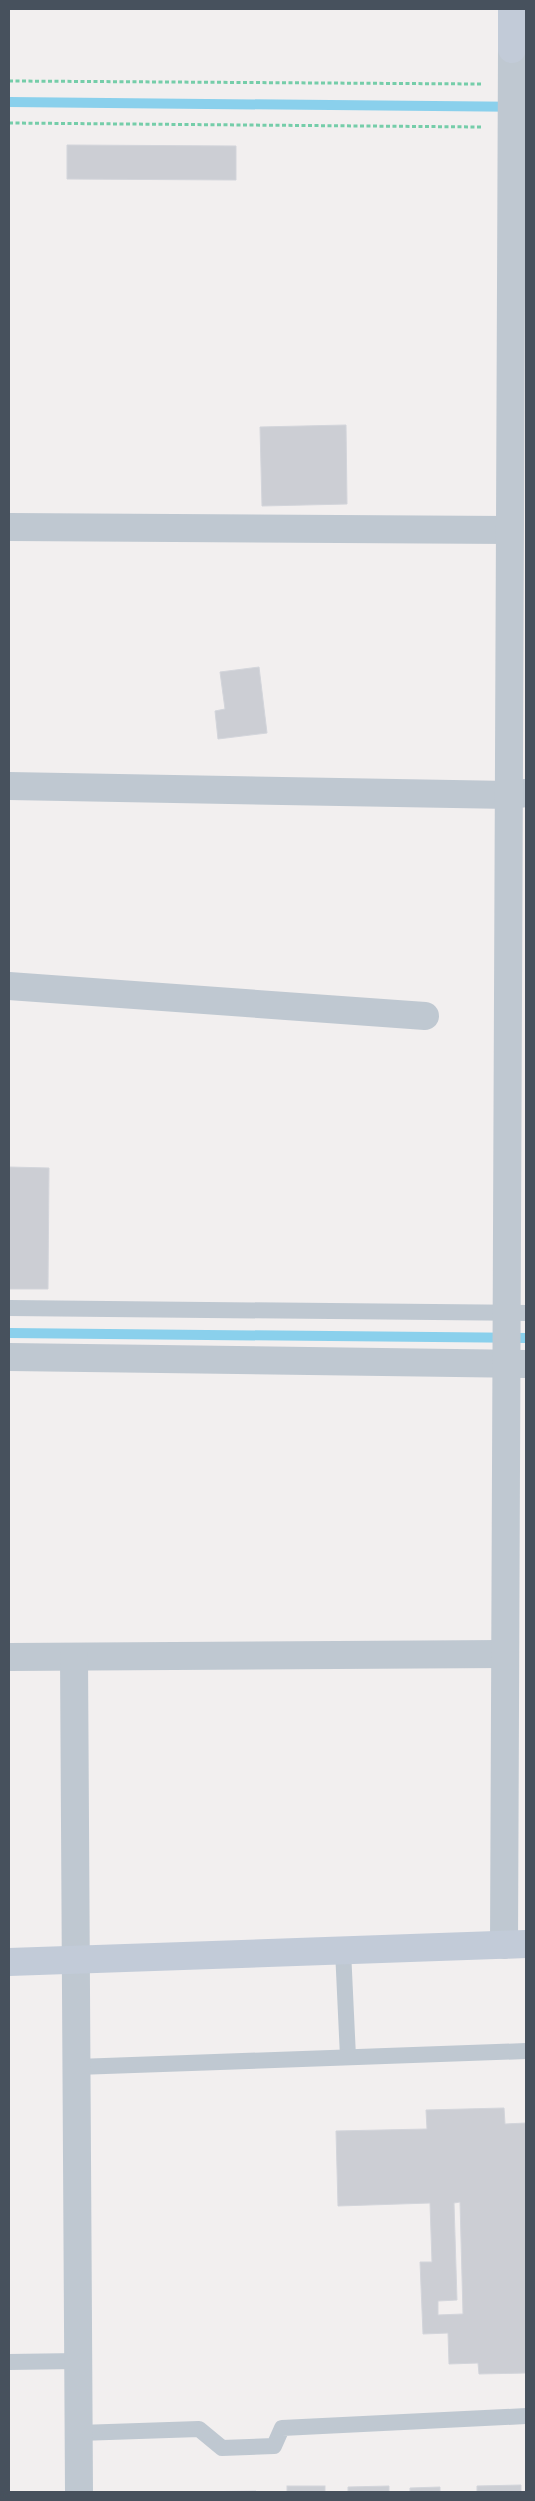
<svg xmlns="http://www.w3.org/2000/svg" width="535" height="2501" viewBox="0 0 535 2501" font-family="'Golos Text',sans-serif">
<rect width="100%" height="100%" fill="#f2efef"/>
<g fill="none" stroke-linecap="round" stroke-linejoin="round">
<g stroke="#8ad0ec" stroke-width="10">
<polyline points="9,102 526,107"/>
<polyline points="9,1333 526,1338"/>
</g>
</g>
<g fill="#ccced4" stroke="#d3d5db" fill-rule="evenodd">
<polygon points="67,145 236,146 236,180 67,179"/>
<polygon points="346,425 347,504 262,506 260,427"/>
<polygon points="259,667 267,733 218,739 215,711 225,709 220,672"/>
<polygon points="9,1167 49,1168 48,1289 9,1289"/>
<path d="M 504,2108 L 505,2124 L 526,2123 L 526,2373 L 479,2374 L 478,2363 L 449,2364 L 448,2333 L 423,2334 L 420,2262 L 432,2262 L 430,2203 L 338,2206 L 336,2131 L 427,2129 L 426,2110 ZM 460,2202 L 463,2314 L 438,2315 L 438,2301 L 457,2300 L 454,2203 Z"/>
<polygon points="521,2485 521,2492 477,2492 477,2486"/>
<rect x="287" y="2486" width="38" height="6"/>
<polygon points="389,2486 389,2492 348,2492 348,2487"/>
<polygon points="440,2487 440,2492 410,2492 410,2488"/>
<polygon points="256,2491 256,2492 190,2492"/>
</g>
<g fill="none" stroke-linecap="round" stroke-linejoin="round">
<g stroke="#75cda9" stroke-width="3" stroke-dasharray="4 2.5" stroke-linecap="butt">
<polyline points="9,81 481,84"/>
<polyline points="9,123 481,127"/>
</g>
<g stroke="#bfc8d1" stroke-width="16">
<polyline points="9,1308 526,1313"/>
<polyline points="343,1950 348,2057"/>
<polyline points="77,2067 526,2051"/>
<polyline points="9,2362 78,2361"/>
<polyline points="79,2433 199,2429 222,2448 274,2446 282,2428 526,2416"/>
</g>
<g stroke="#bfc8d1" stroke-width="28">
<polyline points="9,527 509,530"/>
<polyline points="9,786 510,795 526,793"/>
<polyline points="9,986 425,1016"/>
<polyline points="9,1357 526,1364"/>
<polyline points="9,1657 503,1654"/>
<polyline points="74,1657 79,2492"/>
<polyline points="504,1945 512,49"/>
</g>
<g stroke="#c2cbd8" stroke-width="28">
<polyline points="512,9 512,49"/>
<polyline points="9,1962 526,1944"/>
</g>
</g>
<rect width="535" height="2501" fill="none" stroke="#47515d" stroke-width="20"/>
</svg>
